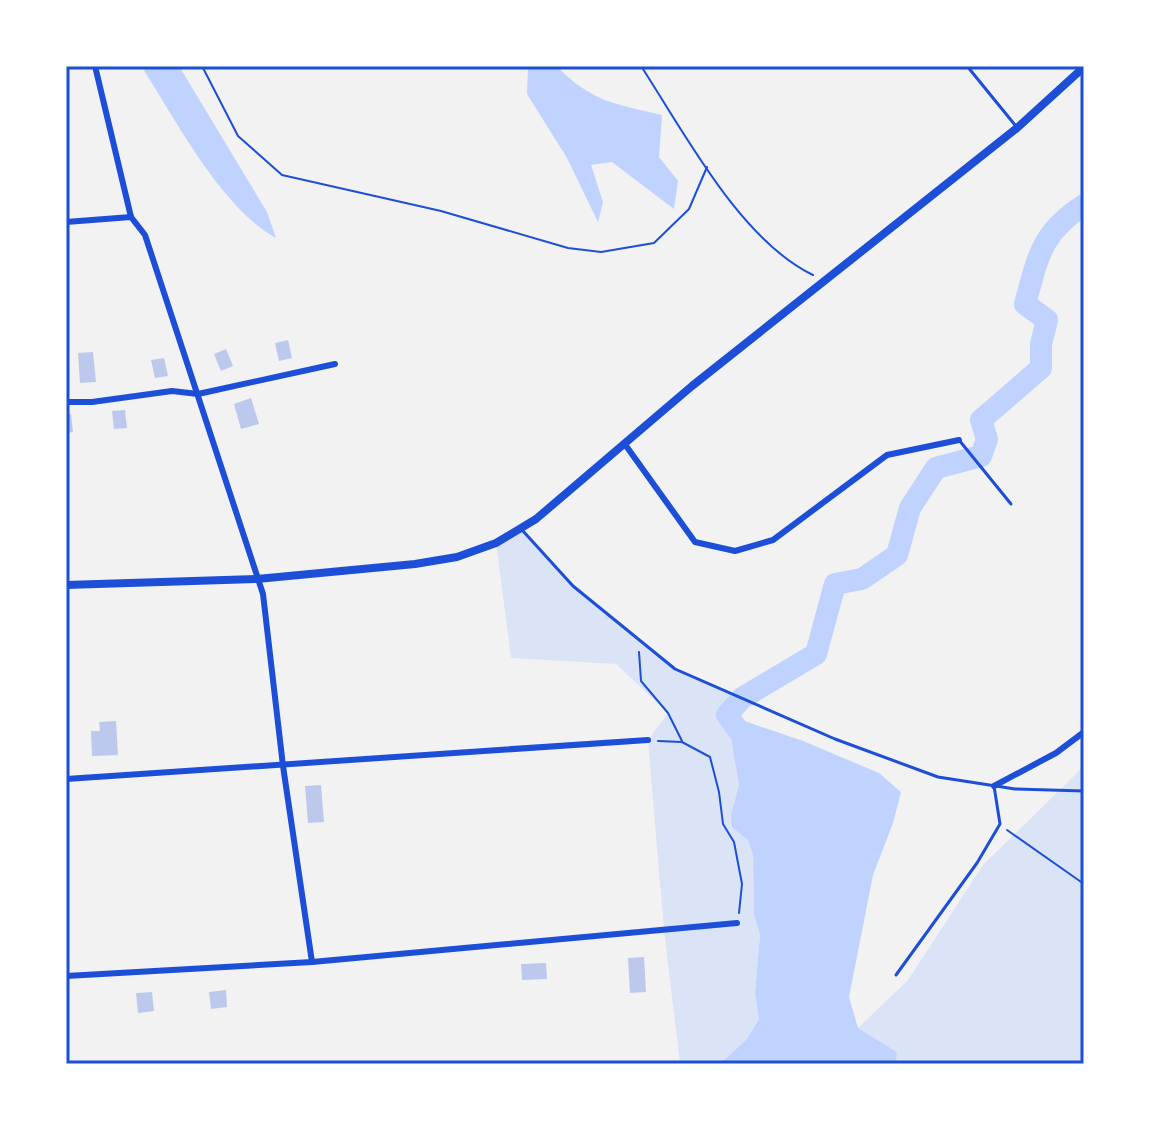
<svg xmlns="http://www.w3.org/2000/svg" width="1150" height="1130" viewBox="0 0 1150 1130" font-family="'Sofia Sans Condensed',sans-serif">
<rect width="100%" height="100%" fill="#f2f2f2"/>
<g fill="#dbe4f7">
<polygon points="520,529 573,586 674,669 742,698 727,715 739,785 731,814 748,840 753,855 754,914 760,935 755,993 759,1019 746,1040 720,1064 680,1064 664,930 648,740 668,713 616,664 511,658 496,543"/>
<polygon points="1084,766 1084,1064 896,1064 897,1052 858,1028 908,980 983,865"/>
</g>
<g fill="#bfd3fe">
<path d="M 143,66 L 179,66 L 267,212 L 276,238 C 222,208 178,124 145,72 Z"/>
<path d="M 528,66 L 556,66 C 594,103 613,103 662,115 L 659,157 L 678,181 L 674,209 L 612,162 L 591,165 L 603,202 L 598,222 L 567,158 L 527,94 Z"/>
<polygon points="727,715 803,741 879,773 901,792 893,823 873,875 849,997 858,1028 897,1052 896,1064 720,1064 746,1040 759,1019 755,993 760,935 754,914 753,855 748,840 732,827 731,814 739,785"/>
</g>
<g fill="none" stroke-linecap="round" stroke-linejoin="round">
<path stroke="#bfd3fe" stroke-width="22" d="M 744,738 L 727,715 L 742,698 L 816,654 L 835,584 L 862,579 L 897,555 L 910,508 L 936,468 L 981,456 L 987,439 L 981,420 L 1041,368 L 1041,344 L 1047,320 L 1025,304 C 1038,258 1040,233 1084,205"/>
</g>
<g fill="#bdc9ec">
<polygon points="288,340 292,358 279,361 275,343"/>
<polygon points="226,349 233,366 221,371 214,354"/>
<polygon points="93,352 96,382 80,383 78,353"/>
<polygon points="164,358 168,376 155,378 151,360"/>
<polygon points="251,398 259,424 241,429 234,404"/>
<polygon points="125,410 127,428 114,429 112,411"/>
<polygon points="71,414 73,432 66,433 66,415"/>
<polygon points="116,721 118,755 92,756 91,731 100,731 99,722"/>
<polygon points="321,785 324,822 308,823 305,786"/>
<polygon points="644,957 646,992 630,993 628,958"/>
<polygon points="546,963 547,979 522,980 521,964"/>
<polygon points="226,990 227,1007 211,1009 209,992"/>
<polygon points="152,992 154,1011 138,1013 136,993"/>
</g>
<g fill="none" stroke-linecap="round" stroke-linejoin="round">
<g stroke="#1d4ed8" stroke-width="2">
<polyline points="202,66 238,136 282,175 441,211 568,248 601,252 654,243 689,209 707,167"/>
<path d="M 641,66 C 684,132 740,240 813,275"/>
<polyline points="639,652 641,681 668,713 682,741"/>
<polyline points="658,741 682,742 710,757 719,792 723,824 734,842 742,884 739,913"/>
<polyline points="1007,830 1084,884"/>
</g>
<g stroke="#1d4ed8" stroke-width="3">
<polyline points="967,66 1015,125"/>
<polyline points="959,440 1011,504"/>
<polyline points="523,531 573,586 675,669 835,739 938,777 1015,789 1084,791"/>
<polyline points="896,975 977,863 1000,824 994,786"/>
</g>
<g stroke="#1d4ed8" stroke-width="6">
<polyline points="95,66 131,217 145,235 263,594 283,766 312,962"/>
<polyline points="66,222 131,217"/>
<polyline points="66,402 92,402 172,391 198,394 335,364"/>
<polyline points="624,443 695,542 735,551 773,540 887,455 959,440"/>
<polyline points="66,779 648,740"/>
<polyline points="994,786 1056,753 1084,732"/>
<polyline points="66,976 312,962 737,923"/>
</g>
<polyline stroke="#1d4ed8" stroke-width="8" points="66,585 257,579 415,564 457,557 496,543 536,519 692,386 1017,128 1084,67"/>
</g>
<rect width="1150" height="1130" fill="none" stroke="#ffffff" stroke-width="136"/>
<rect x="68" y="68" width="1014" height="994" fill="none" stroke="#1d4ed8" stroke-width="3"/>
</svg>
